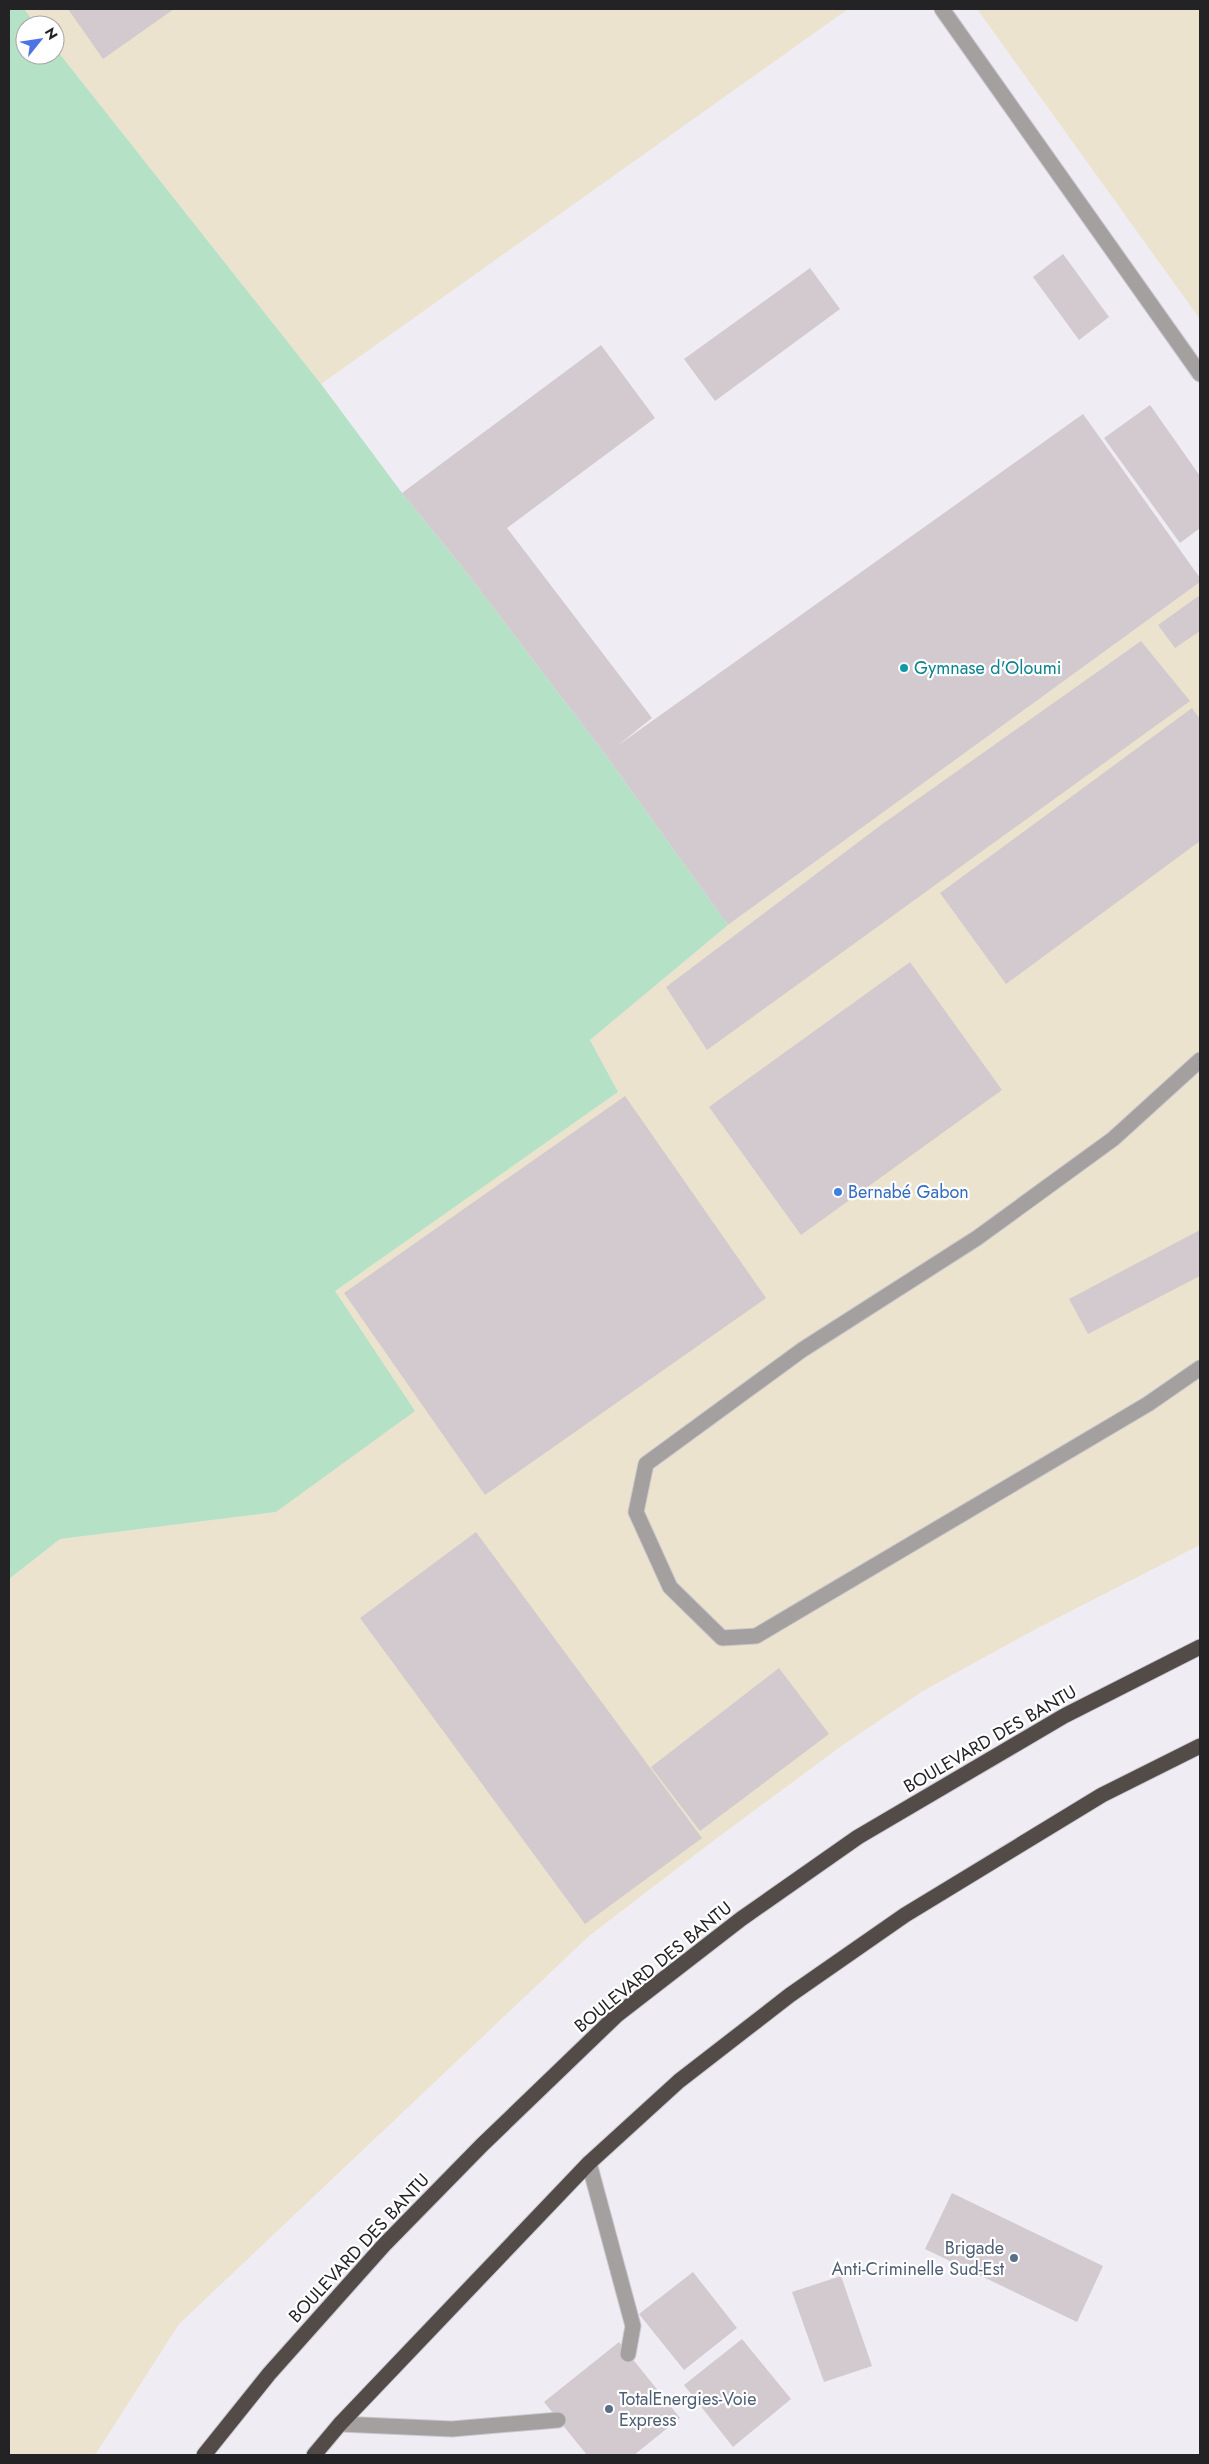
<svg xmlns="http://www.w3.org/2000/svg" width="1209" height="2464" viewBox="0 0 1209 2464" font-family="Jost,sans-serif">
<rect width="100%" height="100%" fill="#efecf4"/>
<g fill="#ece3ce">
<polygon points="24,9 848,9 321,384 55,48 55,25 37,25"/>
<polygon points="977,9 1200,9 1200,319"/>
<polygon points="1200,582 1200,1545 1032,1631 923,1691 840,1747 709,1844 589,1936 179,2324 95,2455 9,2455 9,1579 60,1539 276,1512 414,1410 334,1291 618,1092 590,1040 728,925"/>
</g>
<polygon fill="#b5e1c6" points="9,9 24,9 37,25 25,25 25,55 55,55 55,48 321,384 402,493 460,564 605,754 728,925 590,1040 618,1092 335,1291 415,1411 276,1512 60,1539 9,1579"/>
<g fill="#d2cacf">
<polygon points="68,9 174,9 103,59"/>
<polygon points="1063,254 1109,317 1079,340 1033,277"/>
<polygon points="810,268 840,309 715,401 684,359"/>
<polygon points="601,345 655,418 507,528 652,718 617,746 1083,414 1200,578 1200,582 728,925 605,754 460,564 402,493"/>
<polygon points="1150,405 1200,476 1200,528 1180,543 1104,438"/>
<polygon points="1200,595 1200,631 1175,648 1158,625"/>
<polygon points="1141,641 1190,701 707,1050 666,987 881,825"/>
<polygon points="1192,708 1200,719 1200,841 1006,984 940,893"/>
<polygon points="910,962 1002,1090 801,1235 709,1107"/>
<polygon points="625,1096 766,1298 485,1495 344,1293"/>
<polygon points="1200,1230 1200,1276 1088,1334 1069,1299"/>
<polygon points="476,1532 702,1838 585,1924 360,1618"/>
<polygon points="779,1668 829,1734 700,1831 651,1767"/>
<polygon points="952,2193 1103,2266 1077,2322 925,2249"/>
<polygon points="693,2272 737,2328 684,2370 639,2314"/>
<polygon points="841,2276 872,2366 824,2382 792,2292"/>
<polygon points="742,2339 791,2399 733,2447 684,2385"/>
<polygon points="619,2342 680,2418 634,2455 587,2455 544,2402"/>
</g>
<g fill="none" stroke-linecap="round" stroke-linejoin="round">
<defs>
<g id="lane">
<polyline points="1200,1060 1113,1139 977,1238 802,1350 646,1464 636,1512 670,1587 722,1638 756,1636 1148,1404 1200,1368"/>
<polyline points="589,2163 633,2326 628,2354"/>
<polyline points="340,2424 452,2429 558,2420"/>
</g>
<polyline id="street" points="942,9 1200,374"/>
<g id="highway">
<polyline points="204,2455 269,2374 384,2245 482,2145 617,2015 741,1919 858,1837 1064,1716 1200,1647"/>
<polyline points="314,2455 340,2424 589,2163 679,2081 790,1995 905,1915 1102,1795 1200,1746"/>
</g>
</defs>
<use href="#lane" stroke="#cac8cf" stroke-width="17"/>
<use href="#street" stroke="#cac8cf" stroke-width="17"/>
<use href="#highway" stroke="#cac8cf" stroke-width="17"/>
<use href="#lane" stroke="#a4a09f" stroke-width="15"/>
<use href="#street" stroke="#a4a09f" stroke-width="15"/>
<use href="#highway" stroke="#524b48" stroke-width="15"/>
</g>
<circle fill="#0f9aa8" stroke="#fff" stroke-width="2" cx="904" cy="668" r="5"/>
<circle fill="#3f7fe0" stroke="#fff" stroke-width="2" cx="838" cy="1192" r="5"/>
<g fill="#5c6f8a" stroke="#fff" stroke-width="2">
<circle cx="1014" cy="2258" r="5"/>
<circle cx="609" cy="2409" r="5"/>
</g>
<g text-anchor="middle" stroke-width="4.5" stroke-linejoin="round" paint-order="stroke">
<g font-size="18" fill="#0d838f" stroke="#fff" text-anchor="start">
<text x="914" y="674">Gymnase d'Oloumi</text>
</g>
<g font-size="18" fill="#366cbe" stroke="#fff" text-anchor="start">
<text x="848" y="1198">Bernabé Gabon</text>
</g>
<g font-size="18" fill="#232224" stroke="#fff">
<text transform="translate(990 1739) rotate(-30)" y="6">BOULEVARD DES BANTU</text>
<text transform="translate(653 1967) rotate(-39)" y="6">BOULEVARD DES BANTU</text>
<text transform="translate(359 2248) rotate(-47)" y="6">BOULEVARD DES BANTU</text>
</g>
<g font-size="18" fill="#4e5e75" stroke="#fff" text-anchor="end">
<text x="1004" y="2254">Brigade<tspan x="1004" dy="21">Anti-Criminelle Sud-Est</tspan></text>
<text x="619" y="2405" text-anchor="start">TotalEnergies-Voie<tspan x="619" dy="21">Express</tspan></text>
</g>
</g>
<rect width="1209" height="2464" fill="none" stroke="#232224" stroke-width="20"/>
<g transform="translate(40 40) rotate(60)"><circle r="24" fill="#ffffff" stroke="#a7a7a7"/>
<path d="M0-4L9 19L0 12L-9 19Z" fill="#4e71e5"/>
<text y="-8" font-size="14" font-weight="bold" text-anchor="middle" fill="#232224">N</text>
</g>
</svg>
